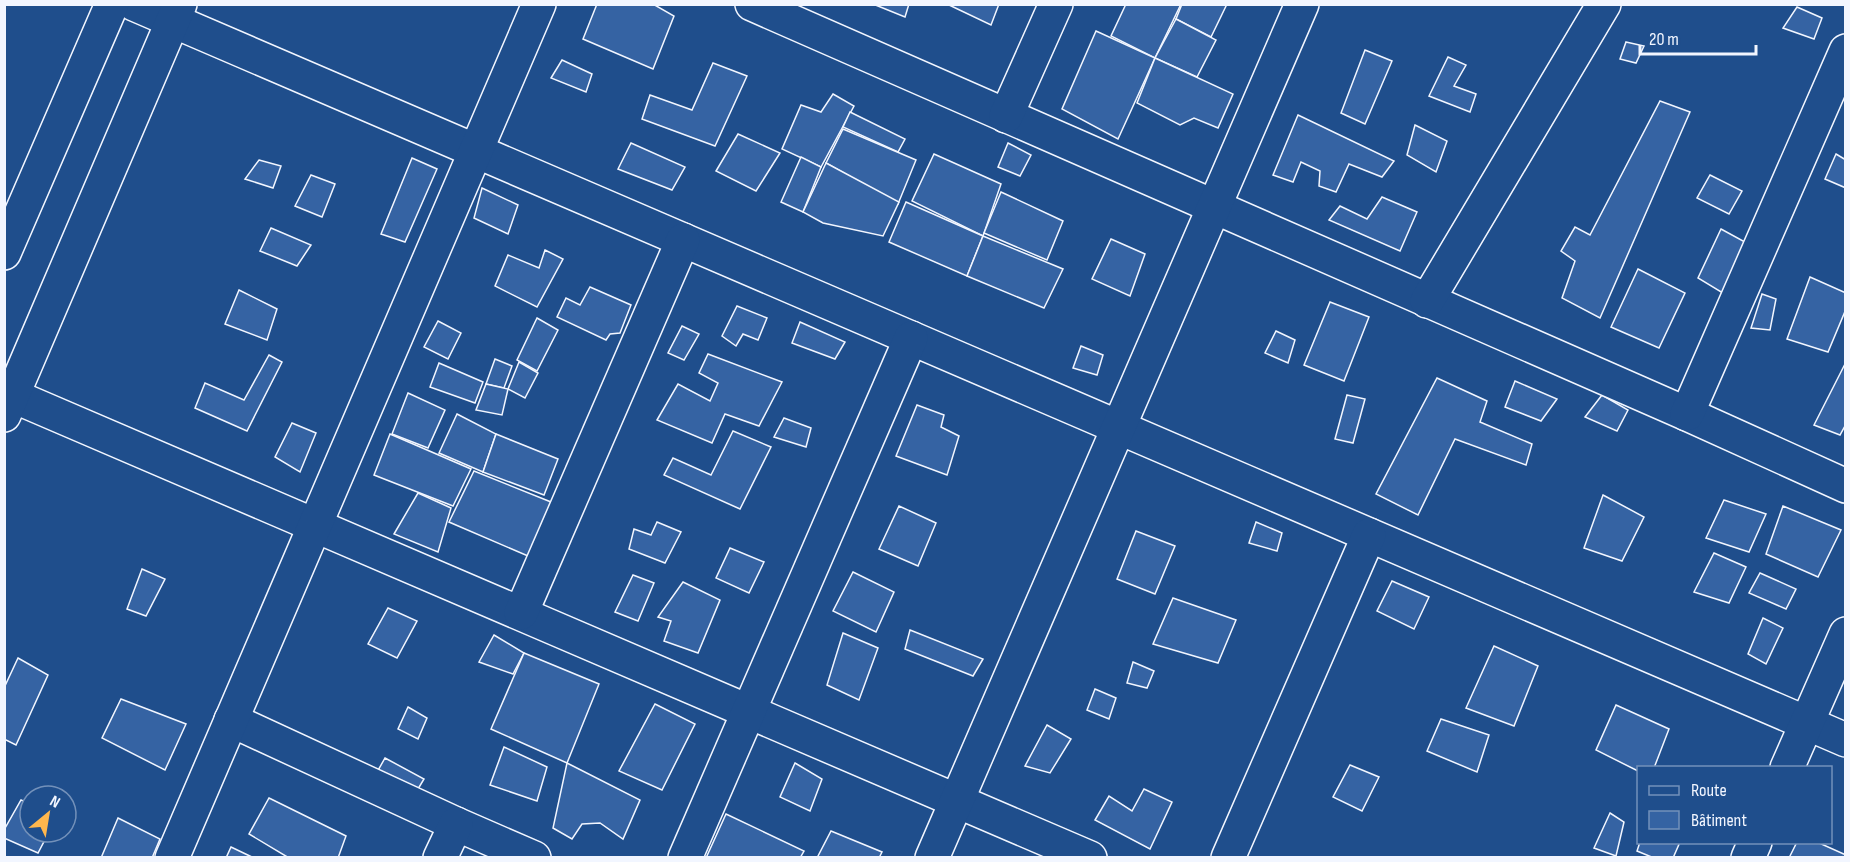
<svg xmlns="http://www.w3.org/2000/svg" width="1850" height="862" viewBox="0 0 1850 862" font-family="'Sofia Sans Condensed',sans-serif">
<rect width="100%" height="100%" fill="#1f4e8c"/>
<g fill="#3563a3" stroke="#f2f6ff" stroke-width="1.5">
<polygon points="597,4 653,4 674,16 653,69 583,39"/>
<polygon points="873,4 909,4 905,17"/>
<polygon points="947,4 999,4 991,25"/>
<polygon points="1126,4 1181,4 1155,58 1111,36"/>
<polygon points="1182,4 1227,4 1211,37 1176,19"/>
<polygon points="1797,7 1822,18 1814,39 1783,28"/>
<polygon points="1176,19 1216,40 1197,77 1155,58"/>
<polygon points="1096,31 1155,58 1118,139 1062,109"/>
<polygon points="1626,42 1644,46 1636,63 1620,59"/>
<polygon points="1365,50 1392,61 1365,124 1341,113"/>
<polygon points="1448,57 1466,65 1454,86 1476,94 1470,112 1429,96"/>
<polygon points="1155,58 1233,94 1218,128 1194,118 1180,125 1137,103"/>
<polygon points="562,60 592,74 586,92 551,78"/>
<polygon points="713,63 747,76 715,146 642,119 650,95 692,110"/>
<polygon points="833,94 854,106 821,167 782,149 801,105 821,112"/>
<polygon points="1660,101 1690,112 1600,318 1562,298 1575,261 1561,251 1575,227 1590,235"/>
<polygon points="850,112 905,139 898,152 843,127"/>
<polygon points="1298,115 1394,161 1382,177 1349,164 1336,192 1319,186 1320,171 1301,162 1293,182 1273,175"/>
<polygon points="1415,125 1447,141 1436,172 1407,155"/>
<polygon points="843,129 916,160 898,204 826,163"/>
<polygon points="738,134 780,153 756,191 716,171"/>
<polygon points="631,143 685,167 672,190 618,169"/>
<polygon points="1008,143 1031,155 1020,176 998,167"/>
<polygon points="934,154 1001,184 983,236 912,201"/>
<polygon points="1836,154 1846,160 1846,188 1825,179"/>
<polygon points="801,157 821,167 803,212 781,202"/>
<polygon points="412,158 437,169 405,242 381,234"/>
<polygon points="259,160 281,166 273,188 245,179"/>
<polygon points="826,163 899,202 883,236 823,223 803,212"/>
<polygon points="311,175 335,184 322,217 295,206"/>
<polygon points="1710,175 1742,191 1729,214 1697,198"/>
<polygon points="482,188 518,205 508,234 474,218"/>
<polygon points="1001,192 1063,221 1047,260 984,233"/>
<polygon points="1382,197 1417,212 1400,251 1329,220 1340,206 1367,219"/>
<polygon points="906,202 983,236 967,276 889,242"/>
<polygon points="271,228 311,245 297,266 260,251"/>
<polygon points="1721,229 1756,248 1731,298 1698,278"/>
<polygon points="983,236 1063,269 1044,308 967,276"/>
<polygon points="1111,239 1145,254 1130,296 1092,279"/>
<polygon points="545,250 563,259 537,307 495,286 508,255 539,268"/>
<polygon points="1638,269 1685,293 1659,348 1611,327"/>
<polygon points="1810,277 1846,293 1846,309 1828,352 1787,339"/>
<polygon points="590,287 631,305 620,333 610,334 606,340 557,317 566,298 580,305"/>
<polygon points="239,290 277,309 267,340 225,324"/>
<polygon points="1762,294 1776,299 1770,330 1751,328"/>
<polygon points="1330,302 1369,317 1344,381 1304,365"/>
<polygon points="737,306 767,318 758,340 743,334 736,346 722,336"/>
<polygon points="537,318 558,330 537,371 517,360"/>
<polygon points="438,321 461,333 448,359 424,347"/>
<polygon points="800,322 845,342 835,359 792,343"/>
<polygon points="682,326 699,334 684,360 668,353"/>
<polygon points="1276,331 1295,340 1288,363 1265,353"/>
<polygon points="1081,346 1103,355 1097,375 1073,368"/>
<polygon points="708,354 782,382 759,426 725,414 712,443 657,420 678,384 710,401 718,383 699,373"/>
<polygon points="269,355 282,362 247,431 195,408 205,383 244,400"/>
<polygon points="495,359 512,366 504,388 486,384"/>
<polygon points="519,362 538,373 525,398 508,389"/>
<polygon points="1846,362 1846,424 1840,435 1814,425"/>
<polygon points="439,363 483,382 475,403 430,387"/>
<polygon points="1437,378 1487,401 1480,422 1532,444 1526,465 1455,439 1418,515 1376,494"/>
<polygon points="1515,381 1557,399 1541,421 1505,407"/>
<polygon points="486,384 508,389 502,415 476,410"/>
<polygon points="408,393 445,410 428,448 392,434"/>
<polygon points="1347,395 1365,399 1353,443 1335,439"/>
<polygon points="1602,395 1628,410 1617,431 1585,417"/>
<polygon points="917,405 944,415 941,427 959,436 947,475 896,456"/>
<polygon points="457,414 496,434 483,472 439,453"/>
<polygon points="784,418 811,428 806,447 774,437"/>
<polygon points="292,423 316,433 300,472 275,457"/>
<polygon points="733,431 771,447 740,509 664,475 673,458 711,475"/>
<polygon points="390,434 471,469 453,506 374,475"/>
<polygon points="496,434 558,459 544,495 483,472"/>
<polygon points="474,471 551,502 528,556 449,522"/>
<polygon points="418,493 451,508 438,552 394,534"/>
<polygon points="1603,495 1644,517 1622,561 1584,548"/>
<polygon points="1724,500 1766,514 1749,552 1706,538"/>
<polygon points="899,506 936,523 918,566 879,549"/>
<polygon points="1783,506 1841,530 1818,577 1766,554"/>
<polygon points="657,522 681,532 665,563 629,549 634,529 651,535"/>
<polygon points="1256,522 1282,533 1277,551 1249,543"/>
<polygon points="1136,531 1175,546 1155,594 1117,579"/>
<polygon points="730,548 764,562 749,593 716,578"/>
<polygon points="1714,553 1746,567 1729,603 1694,592"/>
<polygon points="142,569 165,579 146,616 127,609"/>
<polygon points="853,572 894,592 876,632 833,611"/>
<polygon points="1760,573 1796,589 1786,609 1749,593"/>
<polygon points="633,575 654,583 638,621 615,612"/>
<polygon points="1392,581 1429,597 1414,629 1377,611"/>
<polygon points="683,582 720,600 698,653 664,641 671,621 658,617"/>
<polygon points="1173,598 1236,620 1218,663 1153,644"/>
<polygon points="388,608 417,621 397,658 368,644"/>
<polygon points="1763,618 1783,628 1766,664 1748,654"/>
<polygon points="910,630 983,659 973,676 905,649"/>
<polygon points="843,633 878,648 859,700 827,685"/>
<polygon points="494,635 524,653 513,674 479,662"/>
<polygon points="1494,646 1538,666 1514,726 1466,708"/>
<polygon points="524,653 599,684 567,763 491,729"/>
<polygon points="18,658 48,675 16,745 4,739 4,688"/>
<polygon points="1133,662 1154,671 1147,688 1127,683"/>
<polygon points="1095,689 1116,698 1109,719 1087,710"/>
<polygon points="121,699 186,724 165,770 102,738"/>
<polygon points="655,704 695,724 662,790 619,771"/>
<polygon points="1616,705 1669,729 1654,768 1638,768 1638,771 1596,750"/>
<polygon points="408,707 427,718 418,739 398,729"/>
<polygon points="1441,719 1489,735 1477,772 1427,751"/>
<polygon points="1047,725 1071,739 1050,773 1025,766"/>
<polygon points="504,747 547,767 537,801 490,785"/>
<polygon points="385,758 424,779 412,799 372,781"/>
<polygon points="567,763 640,800 623,839 600,823 582,824 572,839 553,828"/>
<polygon points="795,763 822,779 810,811 780,797"/>
<polygon points="1350,765 1379,777 1362,811 1333,797"/>
<polygon points="1144,789 1172,802 1150,849 1095,820 1109,796 1132,811"/>
<polygon points="269,798 346,836 338,858 289,858 249,834"/>
<polygon points="21,800 30,804 30,832 49,832 38,853 4,838 4,830"/>
<polygon points="1610,813 1624,822 1616,856 1594,848"/>
<polygon points="726,814 804,851 800,858 706,858"/>
<polygon points="118,818 160,839 152,858 101,858"/>
<polygon points="831,831 882,852 879,858 817,858"/>
<polygon points="1640,842 1680,842 1673,858 1654,858 1637,851"/>
<polygon points="1797,842 1817,842 1846,855 1846,858 1789,858"/>
<polygon points="231,847 254,858 226,858"/>
</g>
<g fill="none" stroke-linecap="round" stroke-linejoin="round">
<defs>
<g id="minor">
<polyline points="134,4 1846,740"/>
<polyline points="752,4 1687,414 1846,486"/>
<polyline points="1006,116 1056,4"/>
<polyline points="1427,301 1604,4"/>
<polyline points="4,392 1090,858"/>
<polyline points="1687,414 1846,51"/>
<polyline points="521,613 683,240"/>
<polyline points="231,720 456,824 534,858"/>
<polyline points="1787,768 1846,634"/>
<polyline points="172,858 539,4"/>
<polyline points="440,858 456,824"/>
<polyline points="685,858 911,338"/>
<polyline points="932,858 1302,4"/>
<polyline points="1228,858 1369,535"/>
<polyline points="1748,858 1755,842"/>
</g>
<g id="major">
<polyline points="4,253 112,4"/>
<polyline points="4,415 180,4"/>
</g>
</defs>
<use href="#minor" stroke="#f2f6ff" stroke-width="36"/>
<use href="#major" stroke="#f2f6ff" stroke-width="36"/>
<use href="#minor" stroke="#1f4e8c" stroke-width="33"/>
<use href="#major" stroke="#1f4e8c" stroke-width="33"/>
</g>
<rect width="1850" height="862" fill="none" stroke="#f2f6ff" stroke-width="12"/>
<rect x="1637" y="766" width="195" height="78" fill="#1f4e8c" stroke="#7391ba" stroke-width="1.5"/>
<rect x="1649" y="786" width="30" height="9" fill="#1f4e8c" stroke="#7391ba" stroke-width="1.5"/>
<text x="1691" y="796" font-size="18" fill="#f2f6ff">Route</text>
<rect x="1649" y="811" width="30" height="18" fill="#3563a3" stroke="#7391ba" stroke-width="1.5"/>
<text x="1691" y="826" font-size="18" fill="#f2f6ff">Bâtiment</text>
<g transform="translate(48 814) rotate(30)"><circle r="28" fill="#1f4e8c" stroke="#7391ba" stroke-width="1.5"/>
<path d="M0-4.5L10 22L0 15L-10 22Z" fill="#ffb74d"/>
<text y="-9" font-size="16" font-weight="bold" text-anchor="middle" fill="#f2f6ff">N</text>
</g>
<path d="M1640 45v9h116v-9" fill="none" stroke="#f2f6ff" stroke-width="3"/>
<text x="1649" y="45" font-size="18" fill="#f2f6ff" stroke="#1f4e8c" stroke-width="4.5" paint-order="stroke">20 m</text>
</svg>
